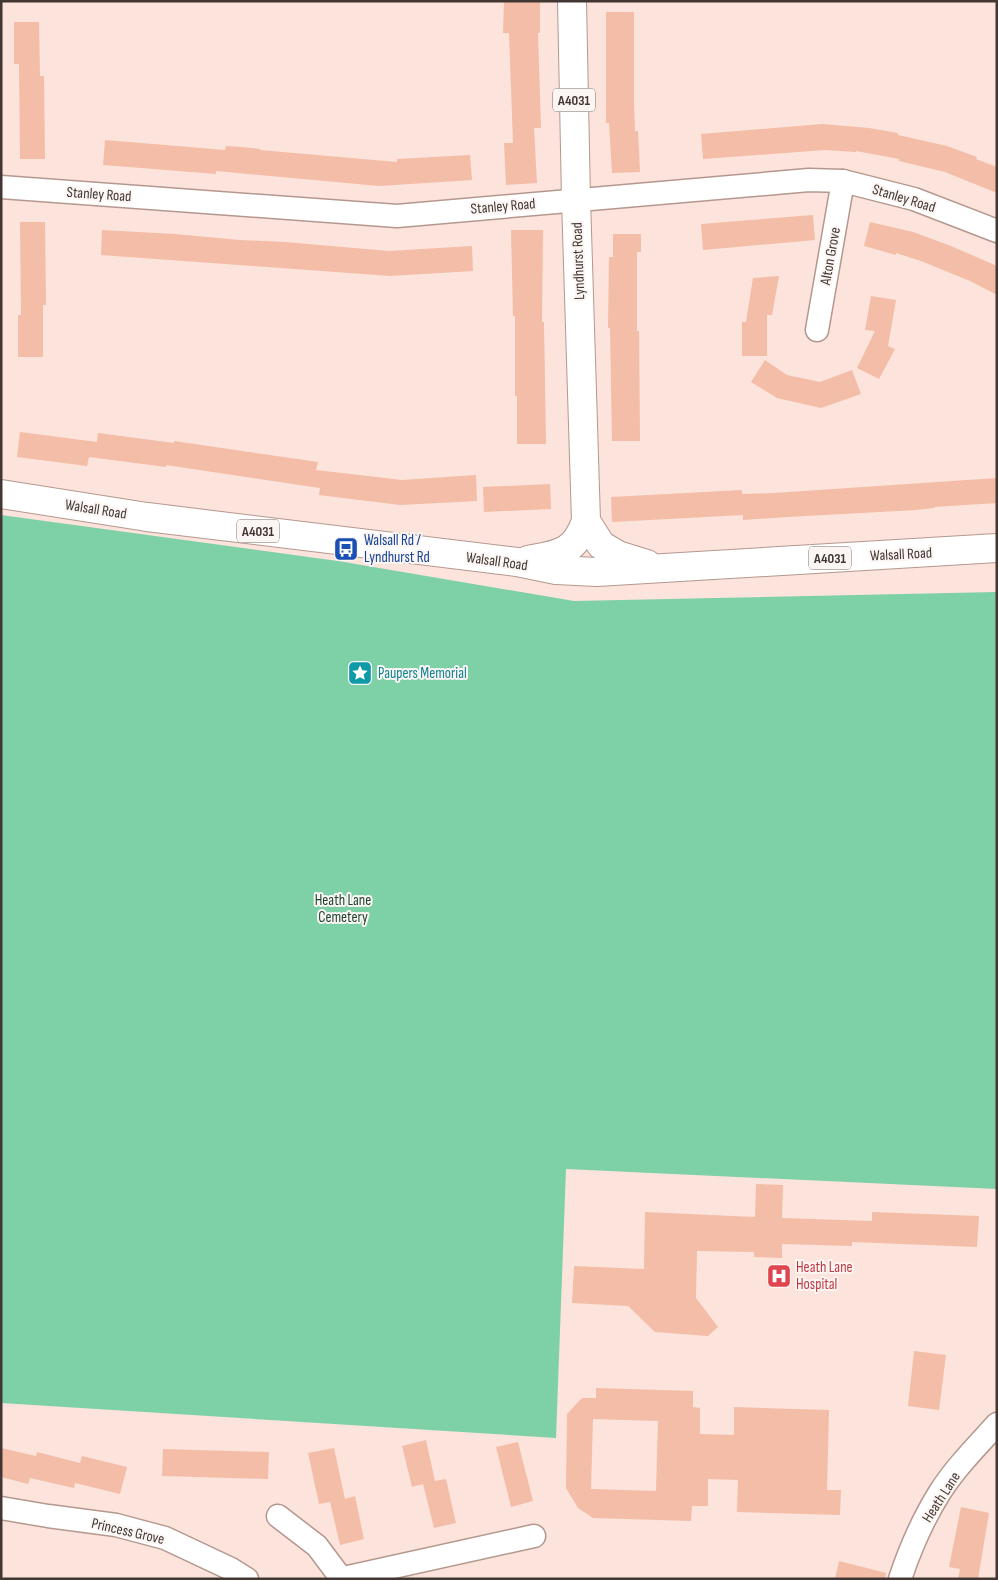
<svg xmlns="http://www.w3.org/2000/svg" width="998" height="1580" viewBox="0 0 998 1580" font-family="'Sofia Sans Condensed',sans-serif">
<rect width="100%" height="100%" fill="#fce3db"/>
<polygon fill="#7ed1a7" points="1,515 338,561 574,601 997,592 997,1189 566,1169 556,1438 1,1403"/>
<g fill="#f3bda7" fill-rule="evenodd">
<polygon points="504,1 540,1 540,33 538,33 541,128 534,128 537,183 506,185 504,143 513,143 509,33 503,33"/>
<polygon points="606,12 634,12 634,105 635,131 638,131 640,172 612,173 609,123 606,123"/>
<polygon points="14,22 39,22 40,76 44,76 45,159 20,159 19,64 14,64"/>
<polygon points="822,124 869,128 898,133 898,135 947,146 977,157 976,159 997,167 997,193 945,172 899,161 899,159 856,151 856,152 825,150 703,159 701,134"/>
<polygon points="105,140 225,150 226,146 241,147 260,149 260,150 397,162 397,159 470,155 472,180 379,186 216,171 216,174 103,165"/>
<polygon points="813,215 815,240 703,250 701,224"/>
<polygon points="20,222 45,222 46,305 43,305 43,357 18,357 18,315 21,315"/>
<polygon points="870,222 913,232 951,246 997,266 997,295 970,281 921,261 896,253 896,255 864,246"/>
<polygon points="102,230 175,234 240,240 285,242 389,251 472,246 473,271 390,276 101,255"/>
<polygon points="511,230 543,230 542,322 544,322 546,444 517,444 517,396 515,396 515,316 513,316"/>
<polygon points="613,234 641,234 641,252 637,252 637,331 639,331 640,441 612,441 610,328 608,328 609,257 613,257"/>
<polygon points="779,276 772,315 767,315 767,356 742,356 742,322 746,322 753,278"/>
<polygon points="871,296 896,300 888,346 895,349 879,379 857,368 875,331 865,330"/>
<polygon points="765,360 787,375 820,382 852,370 861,394 821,408 777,398 751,382"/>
<polygon points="20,432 97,442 98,433 174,443 174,441 318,462 316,470 402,480 476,475 477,501 400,505 319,495 320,488 166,465 166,467 89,457 87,466 17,457"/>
<polygon points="997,478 997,503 934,507 934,508 916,510 788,517 743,520 743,515 612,522 611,497 742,490 742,494 774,493"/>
<polygon points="550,484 551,509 484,512 483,487"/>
<polygon points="756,1184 783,1185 782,1218 872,1221 872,1212 979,1216 977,1247 852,1242 852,1246 782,1244 782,1258 754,1257 754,1252 697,1251 696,1298 718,1327 708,1336 655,1332 628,1306 572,1303 574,1266 644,1269 645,1212 755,1217"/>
<polygon points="914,1351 946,1355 939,1410 908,1406"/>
<path d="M 596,1388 L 693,1391 L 693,1407 L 700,1408 L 700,1434 L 734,1435 L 734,1407 L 829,1410 L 827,1490 L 841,1490 L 840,1515 L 737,1512 L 738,1480 L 708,1479 L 708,1506 L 692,1506 L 691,1521 L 593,1518 L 578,1508 L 566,1488 L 567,1414 L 582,1398 L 596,1398 ZM 593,1419 L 658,1421 L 656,1491 L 591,1489 Z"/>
<polygon points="426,1440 435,1481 446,1479 456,1523 434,1528 423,1484 412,1487 402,1446"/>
<polygon points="518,1442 533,1501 511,1507 496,1447"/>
<polygon points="1,1448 36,1456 37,1452 80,1463 82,1456 127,1467 120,1494 75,1483 74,1488 30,1478 28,1484 1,1477"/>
<polygon points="334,1448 345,1499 355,1496 364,1539 340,1545 330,1502 319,1504 308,1453"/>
<polygon points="163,1449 269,1452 268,1479 162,1476"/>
<polygon points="961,1507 989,1513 978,1579 958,1579 960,1569 949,1567"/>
<polygon points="839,1561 886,1573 885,1579 835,1579"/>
</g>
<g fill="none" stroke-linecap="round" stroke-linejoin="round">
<defs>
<g id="minor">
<polyline points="1,187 397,216 809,180 843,181 914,199 997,231"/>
<polyline points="817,330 843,181"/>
<polyline points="1,1508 48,1516 116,1525 165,1538 231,1569 247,1579"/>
<polyline points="278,1516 317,1546 341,1578"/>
<polyline points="339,1579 534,1536"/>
<path d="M 900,1579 C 910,1549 923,1519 940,1492 C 956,1467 977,1446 997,1424"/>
</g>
<g id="major">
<polyline points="1,494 147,517 517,562 556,570 597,572 997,548"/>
<polyline points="586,521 601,545 618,555 647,564"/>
<path d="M 528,560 C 559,554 574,554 586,521 L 576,199 L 572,1"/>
</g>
</defs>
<use href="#minor" stroke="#b4988e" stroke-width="25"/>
<use href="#major" stroke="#b4988e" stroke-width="30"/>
<use href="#minor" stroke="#fff" stroke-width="22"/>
<use href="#major" stroke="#fff" stroke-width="28"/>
</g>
<defs>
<symbol id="bus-square" viewBox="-11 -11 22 22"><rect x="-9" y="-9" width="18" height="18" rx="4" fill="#1a4fb4" stroke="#fbf5f3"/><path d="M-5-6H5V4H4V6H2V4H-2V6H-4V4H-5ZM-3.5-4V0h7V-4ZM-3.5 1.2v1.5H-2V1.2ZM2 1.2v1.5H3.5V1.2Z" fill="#fff"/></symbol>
<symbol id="sight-square" viewBox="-11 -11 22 22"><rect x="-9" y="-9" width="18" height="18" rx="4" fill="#0f9aa8" stroke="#fbf5f3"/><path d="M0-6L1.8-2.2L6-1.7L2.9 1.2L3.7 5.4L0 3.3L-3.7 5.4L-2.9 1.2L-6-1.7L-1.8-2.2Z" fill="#fff"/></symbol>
<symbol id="hospital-square" viewBox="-11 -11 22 22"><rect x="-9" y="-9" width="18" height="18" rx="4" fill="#e0444e" stroke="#fbf5f3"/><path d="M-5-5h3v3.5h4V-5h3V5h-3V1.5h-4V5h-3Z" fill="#fff"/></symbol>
</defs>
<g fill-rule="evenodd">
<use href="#bus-square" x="332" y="535" width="28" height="28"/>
<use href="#sight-square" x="346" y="659" width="28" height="28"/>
<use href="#hospital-square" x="765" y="1262" width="28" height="28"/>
</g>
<g text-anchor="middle" stroke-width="4" stroke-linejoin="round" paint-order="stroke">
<g fill="#fbf5f3" stroke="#7a706c" stroke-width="1">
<rect x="553" y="88.5" width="42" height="23" rx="4"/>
<rect x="237" y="519.5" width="42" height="23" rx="4"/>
<rect x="809" y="546.5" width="42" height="23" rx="4"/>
</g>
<g font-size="14" font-weight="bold" fill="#423732">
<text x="574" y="105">A4031</text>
<text x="258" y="536">A4031</text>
<text x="830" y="563">A4031</text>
</g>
<g font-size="15" fill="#423732" stroke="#fbf5f3">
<text transform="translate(99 194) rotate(4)" y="5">Stanley Road</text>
<text transform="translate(904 198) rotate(17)" y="5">Stanley Road</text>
<text transform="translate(503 206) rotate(-5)" y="5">Stanley Road</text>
<text transform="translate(830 256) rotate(-80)" y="5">Alton Grove</text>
<text transform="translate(578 261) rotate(-92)" y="5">Lyndhurst Road</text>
<text transform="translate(96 509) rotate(9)" y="5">Walsall Road</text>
<text transform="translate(901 554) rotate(-3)" y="5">Walsall Road</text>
<text transform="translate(497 561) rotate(8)" y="5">Walsall Road</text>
<text transform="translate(941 1497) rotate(-57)" y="5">Heath Lane</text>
<text transform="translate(128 1531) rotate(13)" y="5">Princess Grove</text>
</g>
<g font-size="15" fill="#164399" stroke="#fbf5f3" text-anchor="start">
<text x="364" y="545">Walsall Rd /<tspan x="364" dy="17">Lyndhurst Rd</tspan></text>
</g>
<g font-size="15" fill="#0d838f" stroke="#fbf5f3" text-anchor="start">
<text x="378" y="678">Paupers Memorial</text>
</g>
<g font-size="15" fill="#1b4431" stroke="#fbf5f3">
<text x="343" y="905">Heath Lane<tspan x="343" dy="17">Cemetery</tspan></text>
</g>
<g font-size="15" fill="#be3a42" stroke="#fbf5f3" text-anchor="start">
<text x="796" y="1272">Heath Lane<tspan x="796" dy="17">Hospital</tspan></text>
</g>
</g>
<rect width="998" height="1580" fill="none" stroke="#423732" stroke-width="5"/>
</svg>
